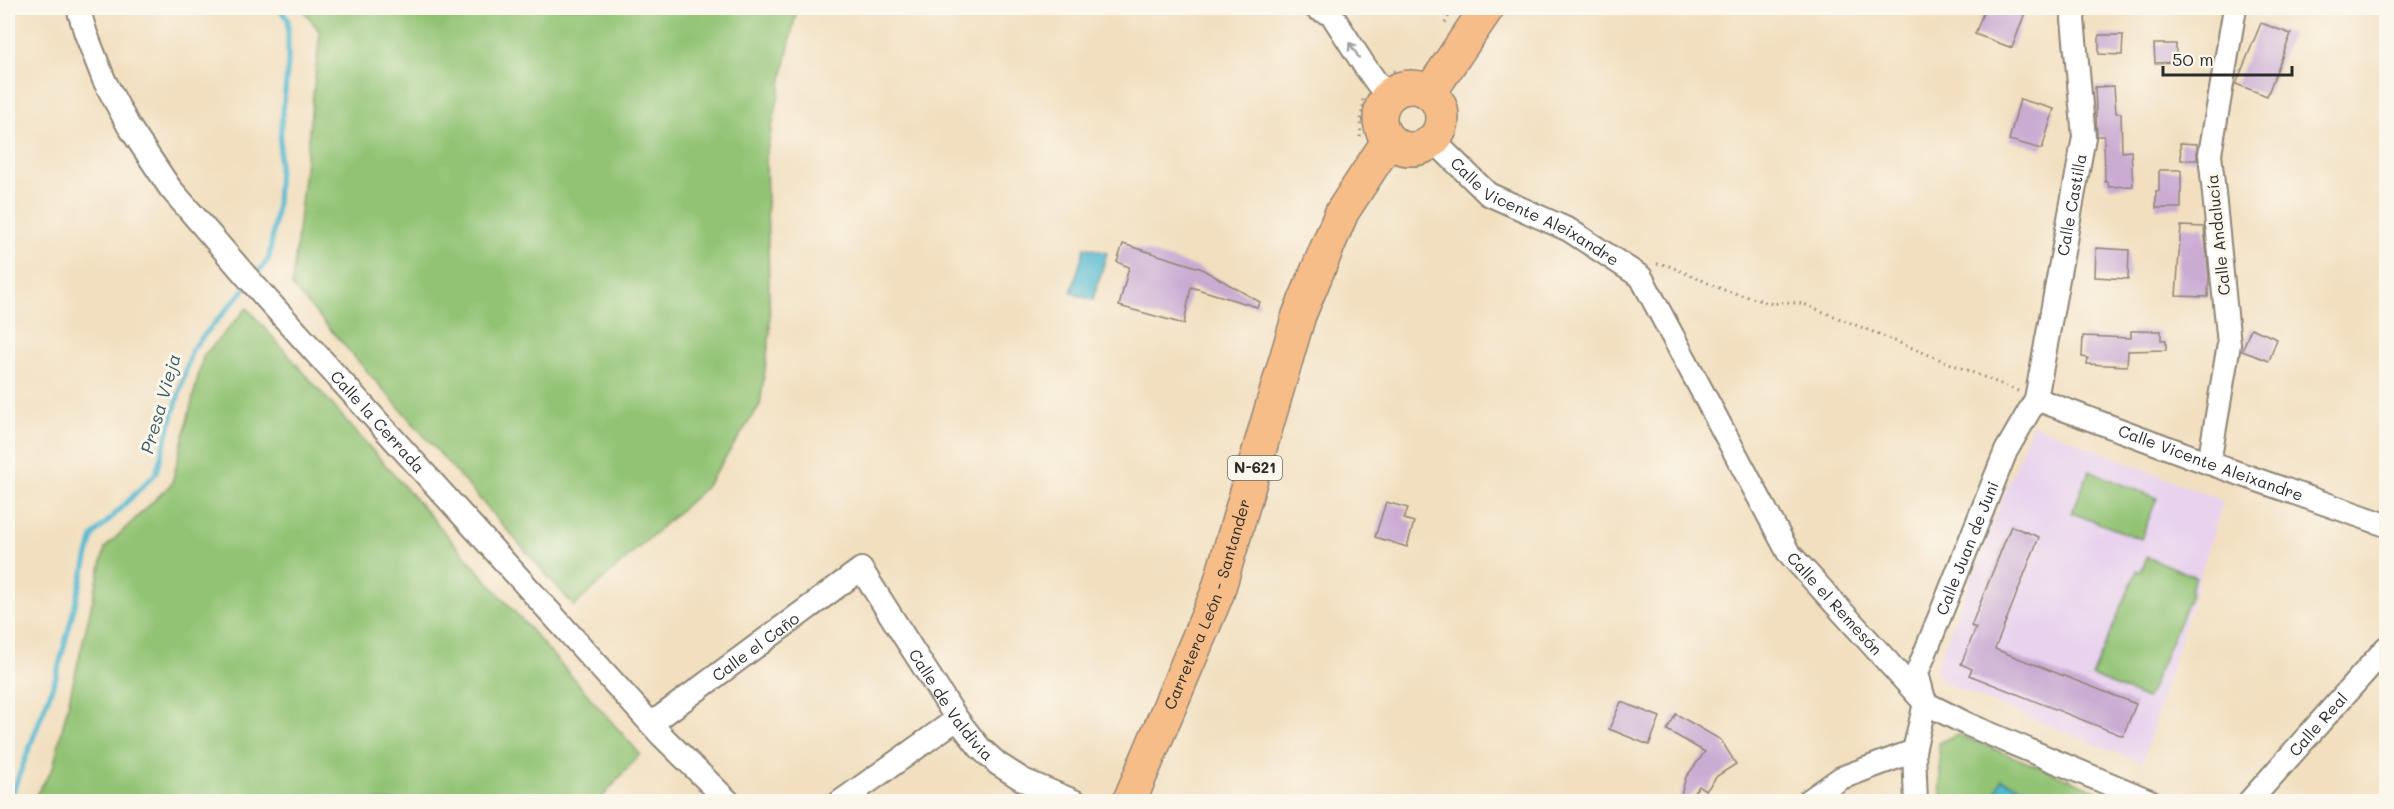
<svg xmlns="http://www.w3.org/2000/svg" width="2394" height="809" viewBox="0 0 2394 809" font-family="Mali,sans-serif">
<rect width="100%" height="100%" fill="#fbf7ec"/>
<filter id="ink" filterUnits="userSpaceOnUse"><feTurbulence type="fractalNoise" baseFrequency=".0167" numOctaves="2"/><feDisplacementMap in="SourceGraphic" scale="12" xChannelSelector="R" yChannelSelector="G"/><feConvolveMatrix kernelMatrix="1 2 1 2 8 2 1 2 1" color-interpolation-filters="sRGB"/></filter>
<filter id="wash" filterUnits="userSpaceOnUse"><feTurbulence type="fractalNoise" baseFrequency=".008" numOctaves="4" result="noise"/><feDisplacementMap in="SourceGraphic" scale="24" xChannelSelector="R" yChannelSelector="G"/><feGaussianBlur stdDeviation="1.35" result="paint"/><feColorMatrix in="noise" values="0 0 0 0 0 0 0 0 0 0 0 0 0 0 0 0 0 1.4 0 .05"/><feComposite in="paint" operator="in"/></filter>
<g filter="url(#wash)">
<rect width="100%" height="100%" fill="#f2dfc0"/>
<polygon fill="#e8d2ee" points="2032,424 2223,501 2142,763 1943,683 1935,669"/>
<g fill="#91c373" stroke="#5e774f" stroke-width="1.5">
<polygon points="302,8 797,8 766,156 770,333 760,405 706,487 574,606 292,286 320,32"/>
<polygon points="247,308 640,754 599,801 32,801 53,768 105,548 172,483 203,356"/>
<polygon points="2089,471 2157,498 2141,539 2072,513"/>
<polygon points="2147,557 2196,577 2190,591 2192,592 2147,699 2092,676 2137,570 2141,572"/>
<polygon points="1957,734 2106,794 2121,801 1941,801 1939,743"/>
</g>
<g fill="#52b8d0" stroke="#3e727e" stroke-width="1.5">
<polygon points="1085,247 1107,253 1093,300 1071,293"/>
<polygon points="2001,779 2057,801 1992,801"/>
</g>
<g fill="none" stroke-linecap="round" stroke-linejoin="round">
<g stroke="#52b8d0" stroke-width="5">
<polyline points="254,278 269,258 277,206 281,127 288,64 288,19 278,8"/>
<polyline points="9,802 56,677 93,536 156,473 192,349 248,285"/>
</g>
</g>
<g id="blocks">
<g fill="#caacd3">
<polygon points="1985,8 2009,8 2025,13 2012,48 1975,34"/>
<polygon points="2261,23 2291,34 2267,96 2236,84"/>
<polygon points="2099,35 2123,35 2122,55 2099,54"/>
<polygon points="2154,44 2176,44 2176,62 2155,63"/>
<polygon points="2114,86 2116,113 2121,113 2122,152 2131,151 2133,186 2109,187 2108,182 2105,182 2104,136 2097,136 2095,87"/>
<polygon points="2020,99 2054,109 2042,149 2009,140"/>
<polygon points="2180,143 2197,144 2197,160 2181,160"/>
<polygon points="2159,170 2181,170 2181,208 2156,208 2156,191 2159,191"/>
<polygon points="2181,226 2204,227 2209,276 2208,297 2176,296"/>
<polygon points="1123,244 1200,268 1260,302 1257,307 1191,287 1184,324 1119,306 1129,267 1117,262"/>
<polygon points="2096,248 2129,250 2128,279 2095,277"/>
<polygon points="2251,328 2277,339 2269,361 2242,351"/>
<polygon points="2131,331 2161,331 2161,340 2166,340 2166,350 2128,351 2127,366 2087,364 2088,358 2082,357 2083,336 2131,338"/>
<polygon points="1386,502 1408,508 1404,519 1414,522 1407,547 1375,537"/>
<polygon points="2011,526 2039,537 1995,649 2136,704 2123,736 1969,675 1972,669 1961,664 1976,628 1971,626"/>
<polygon points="1621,702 1660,717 1649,745 1609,729"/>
<polygon points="1676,714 1721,740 1736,764 1717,776 1706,791 1699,786 1687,801 1679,801 1686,777 1705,752 1667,730"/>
</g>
</g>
</g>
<g filter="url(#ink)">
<use href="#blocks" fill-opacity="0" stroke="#8e8576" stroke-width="1.5"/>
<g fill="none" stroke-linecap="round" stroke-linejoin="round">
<defs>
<g id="minor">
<path id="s1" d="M 78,8 L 86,34 L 104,80 L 128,125 L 170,188 L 247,277 L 662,736 L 729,802"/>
<polyline points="1316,8 1332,15 1364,65 1387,97"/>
<path id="s2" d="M 1433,140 L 1488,194 L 1569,230 L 1641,277 L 1788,552 L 1925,703 L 1969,725 L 2152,802"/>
<path id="s3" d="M 2036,399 L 2209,463 L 2386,525"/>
<polyline points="2209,463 2229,344 2210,154 2235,8"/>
<path id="s4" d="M 651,724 L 861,569 L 957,719 L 980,748 L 998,764 L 1023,780 L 1076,802"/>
<polyline points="840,802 957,719"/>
<polyline points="1807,802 1841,778 1914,751"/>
<path id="s5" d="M 1916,802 L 1914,751 L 1925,703 L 1917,673 L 2006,451 L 2036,399 L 2084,137 L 2073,19 L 2075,8"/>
<path id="s6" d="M 2249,802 L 2386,648"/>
</g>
<g id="highway">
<circle cx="1411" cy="118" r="31"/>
<polyline points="1430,92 1487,8"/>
<path id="s7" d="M 1129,802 L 1217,594 L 1299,315 L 1342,212 L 1389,140"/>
</g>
</defs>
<use href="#minor" stroke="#8e8576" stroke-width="26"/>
<use href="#highway" stroke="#8e8576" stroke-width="36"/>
<g stroke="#8e8576" stroke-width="3" stroke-dasharray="1.5 4.5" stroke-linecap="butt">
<polyline points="1445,23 1453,8"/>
<polyline points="1393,71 1405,73 1415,68"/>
<polyline points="1360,137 1363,99"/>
<polyline points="1657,264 1667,265 1724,290 1773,304 1786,302 1804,304 2018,391"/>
</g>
<use href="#minor" stroke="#fff" stroke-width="22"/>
<use href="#highway" stroke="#f7bd88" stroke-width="33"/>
</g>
<defs><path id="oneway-shaft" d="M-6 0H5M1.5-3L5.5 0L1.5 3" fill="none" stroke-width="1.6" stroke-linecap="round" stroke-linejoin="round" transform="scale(1.5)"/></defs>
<use stroke="#a0a0a0" href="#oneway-shaft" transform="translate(1354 50) rotate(-123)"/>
</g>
<g text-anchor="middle" stroke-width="6" stroke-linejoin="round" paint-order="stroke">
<rect fill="#fbf7ec" stroke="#696865" stroke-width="1.5" x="1228" y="456" width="54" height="24" rx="4.5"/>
<g font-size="15" font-weight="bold" fill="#2b2b2b">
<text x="1255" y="473">N-621</text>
</g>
<g font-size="16" fill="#2b2b2b" stroke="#fbf7ec">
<text dy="6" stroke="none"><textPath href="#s5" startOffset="628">Calle Castilla</textPath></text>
<text dy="6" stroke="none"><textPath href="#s2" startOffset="126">Calle Vicente Aleixandre</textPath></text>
<text transform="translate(2218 235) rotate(-96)" y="6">Calle Andalucía</text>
<text dy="6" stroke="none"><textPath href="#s1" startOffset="516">Calle la Cerrada</textPath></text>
<text dy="6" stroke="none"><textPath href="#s3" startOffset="186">Calle Vicente Aleixandre</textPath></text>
<text dy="6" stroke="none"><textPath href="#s5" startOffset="266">Calle Juan de Juni</textPath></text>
<text dy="6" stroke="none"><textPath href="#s7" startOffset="213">Carretera León - Santander</textPath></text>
<text dy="6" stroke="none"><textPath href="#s2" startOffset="633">Calle el Remesón</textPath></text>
<text dy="6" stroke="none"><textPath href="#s4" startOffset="130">Calle el Caño</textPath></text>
<text dy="6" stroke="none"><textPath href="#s4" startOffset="424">Calle de Valdivia</textPath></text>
<text dy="6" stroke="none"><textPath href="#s6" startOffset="104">Calle Real</textPath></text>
</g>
<g font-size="18" font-style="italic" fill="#395c65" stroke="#fbf7ec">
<text transform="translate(161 404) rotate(-74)" y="6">Presa Vieja</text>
</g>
</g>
<rect width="2394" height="809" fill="none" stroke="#fbf7ec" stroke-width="30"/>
<path d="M2163 66v9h129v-9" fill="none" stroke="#2b2b2b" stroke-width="3"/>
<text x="2172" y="66" font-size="18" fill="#2b2b2b" stroke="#fbf7ec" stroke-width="4.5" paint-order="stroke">50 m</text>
</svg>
